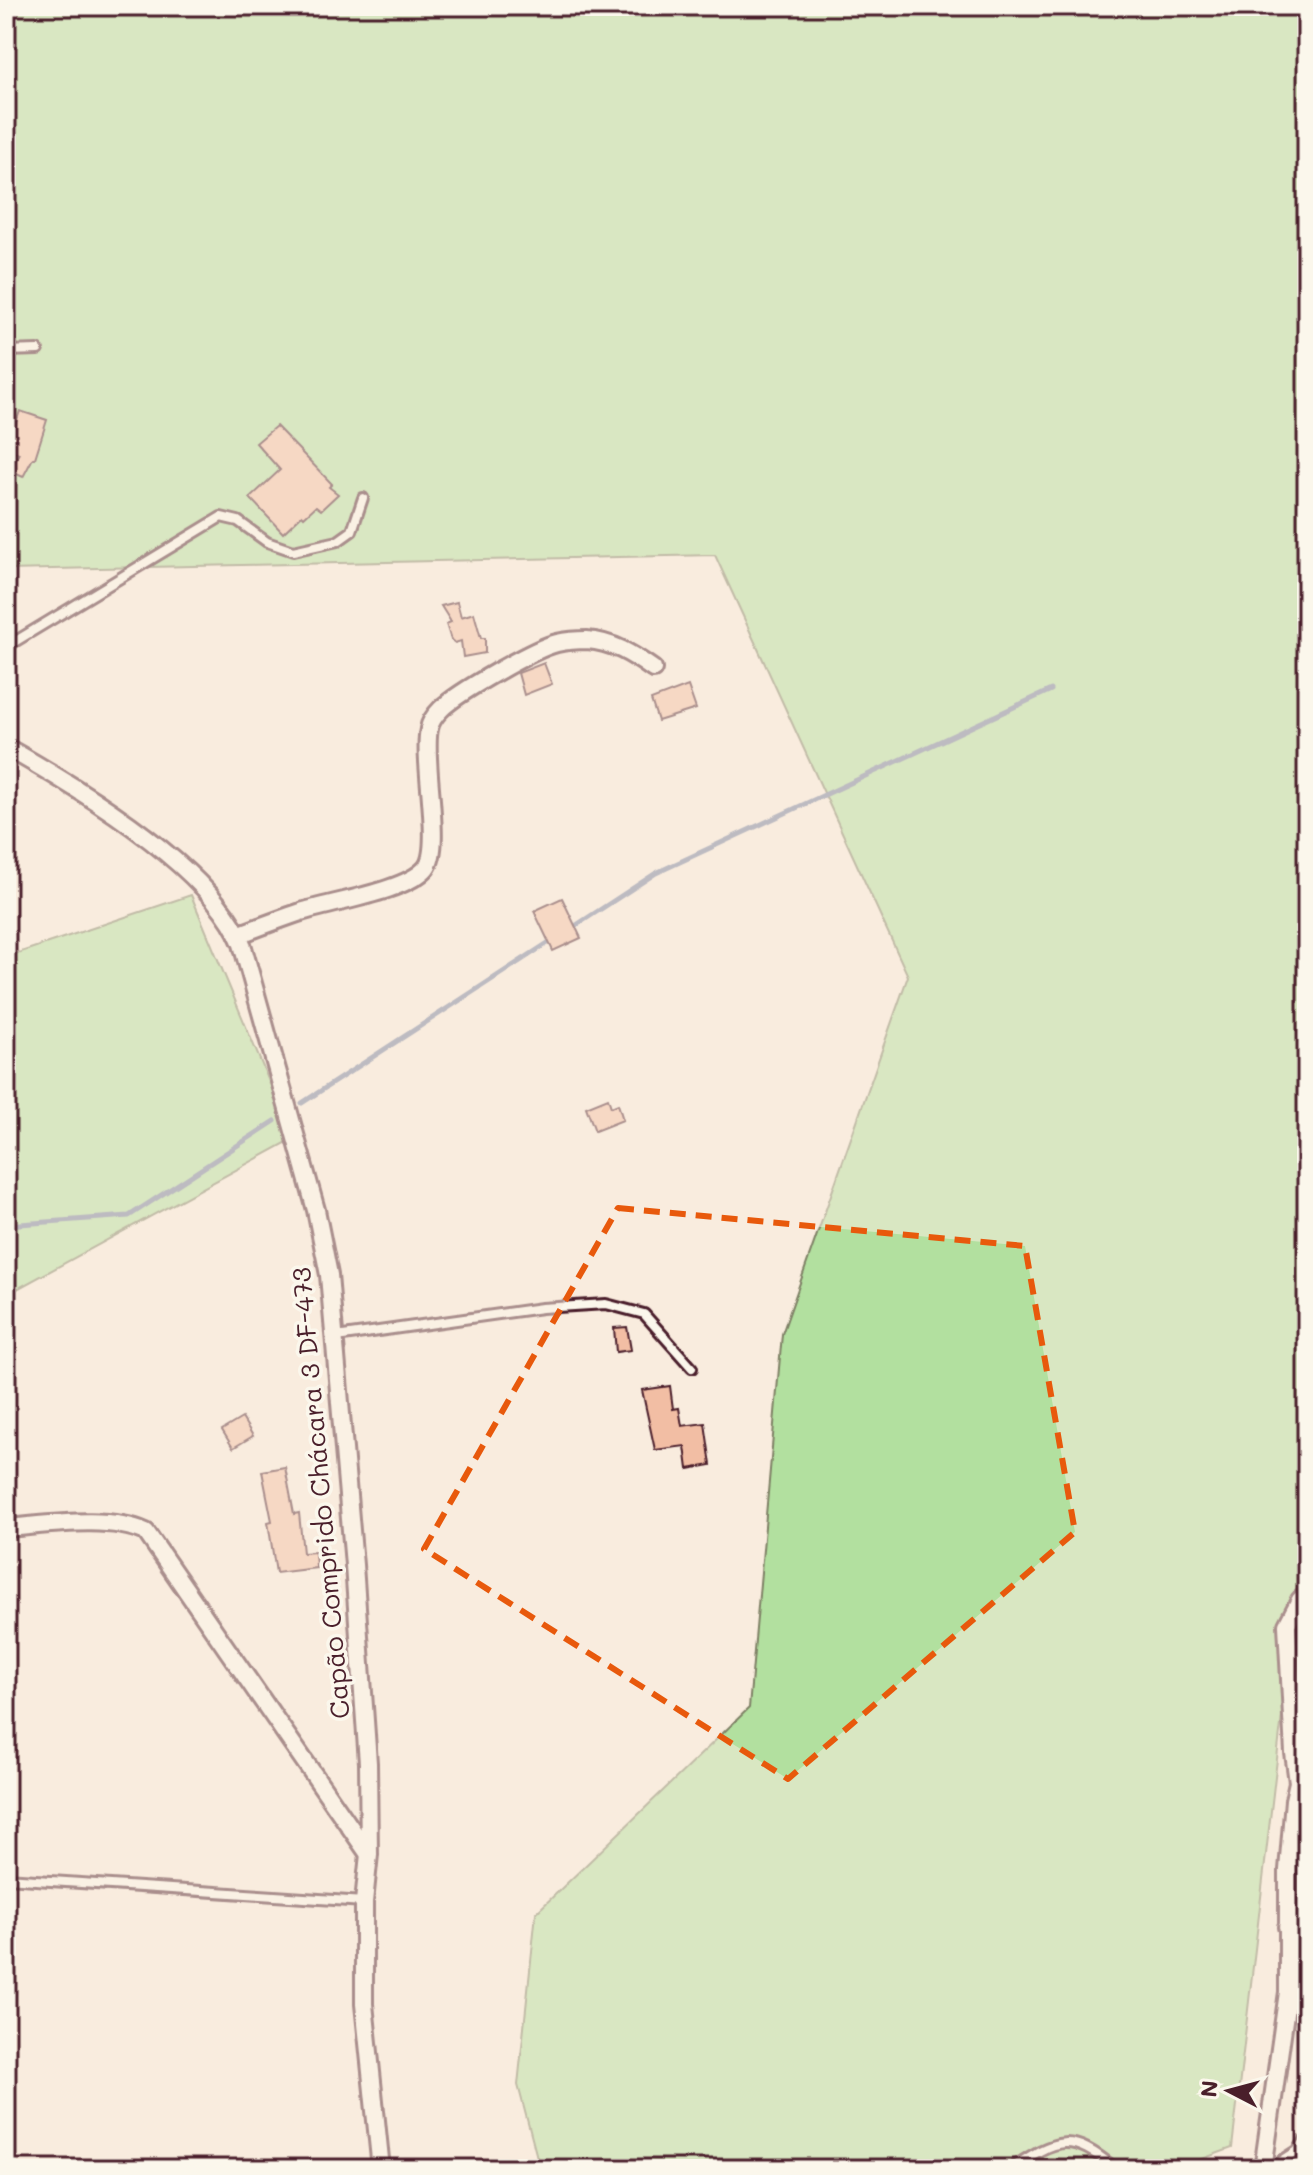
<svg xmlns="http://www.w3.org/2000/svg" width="1313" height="2175" viewBox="0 0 1313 2175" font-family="Mali,sans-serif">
<rect width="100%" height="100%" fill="#f9ecde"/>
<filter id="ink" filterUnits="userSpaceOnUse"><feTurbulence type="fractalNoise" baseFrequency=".0125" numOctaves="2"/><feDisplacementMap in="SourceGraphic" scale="16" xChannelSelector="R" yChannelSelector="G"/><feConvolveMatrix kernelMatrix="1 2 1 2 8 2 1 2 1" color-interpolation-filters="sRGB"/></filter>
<g filter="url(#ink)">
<g fill="#b2e09f" stroke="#7e8065" stroke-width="2">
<polygon points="6,6 1307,6 1307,1577 1297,1586 1232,2148 1175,2169 540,2169 518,2085 536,1913 749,1708 782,1334 908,976 715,555 6,570"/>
<polygon points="191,895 293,1139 6,1295 6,957"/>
</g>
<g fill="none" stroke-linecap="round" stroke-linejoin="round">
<g stroke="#737e9e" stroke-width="5">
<polyline points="569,930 656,873 1051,690"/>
<polyline points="302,1103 554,939"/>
<polyline points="6,1225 129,1216 275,1121"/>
</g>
</g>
<g fill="#f2bea4" stroke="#4a1f2b" stroke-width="2">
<polygon points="20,411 47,420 35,458 33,458 23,477 10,471 19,453 7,449"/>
<polygon points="276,426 332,484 329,487 338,494 321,510 316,506 304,517 302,515 283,533 250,498 280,470 256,443"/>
<polygon points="457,602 461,617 474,613 481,638 485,638 485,653 463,657 461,641 455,643 451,640 446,624 451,622 441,606"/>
<polygon points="544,663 552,684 524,695 518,673"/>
<polygon points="688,686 696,709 658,721 651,700"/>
<polygon points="562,898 581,938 553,951 534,911"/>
<polygon points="608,1098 611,1107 618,1104 623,1120 595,1131 586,1107"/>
<polygon points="627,1327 631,1350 616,1352 614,1328"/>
<polygon points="670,1386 673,1409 679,1408 682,1426 705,1423 711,1465 688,1469 685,1446 655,1450 642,1390"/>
<polygon points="242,1418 253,1436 233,1448 222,1430"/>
<polygon points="285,1467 294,1514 299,1513 303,1553 315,1552 316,1568 276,1573 268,1522 272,1521 262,1471"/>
</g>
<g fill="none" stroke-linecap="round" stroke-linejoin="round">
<defs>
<g id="lane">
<polyline points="6,351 38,350"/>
<polyline points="6,647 221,517 238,521 267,542 293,551 338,541 352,531 363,498"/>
<polyline points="336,1337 542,1308 606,1304 644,1314 692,1368"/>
<polyline points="6,1878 364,1902"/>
<path d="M 1010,2169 C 1058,2138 1070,2131 1116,2169"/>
<polyline points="1269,2169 1297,2151 1307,2138"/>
</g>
<g id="street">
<path d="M 6,747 C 77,787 212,868 242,944 L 316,1210 L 329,1275 L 354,1565 L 368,1763 L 369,1854 L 364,1902 L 364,2004 L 381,2169"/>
<path d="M 238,935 C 259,927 280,919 301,912 C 332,902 407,891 426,868 C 443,847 422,761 429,729 C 430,721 435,715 441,709 C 457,693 535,648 557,643 C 566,641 578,640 587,640 C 613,642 632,654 653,669"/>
<path d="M 6,1528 C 47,1525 108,1515 146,1532 L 368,1853"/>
<polyline points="1287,1927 1307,1923"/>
<polyline points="1263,2169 1288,1992 1288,1870 1294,1800 1298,1782 1294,1753 1287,1625 1300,1600 1307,1594"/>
</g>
</defs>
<use href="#lane" stroke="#4a1f2b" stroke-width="14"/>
<use href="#street" stroke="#4a1f2b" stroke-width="22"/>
<use href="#lane" stroke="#fbf7ec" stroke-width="8"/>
<use href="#street" stroke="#fbf7ec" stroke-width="16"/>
</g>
</g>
<path d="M0 0H1313V2175H0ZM 618,1208 L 1025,1246 L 1075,1532 L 788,1779 L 424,1549 Z" fill="#f9ecde" fill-opacity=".55" fill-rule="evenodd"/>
<path fill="none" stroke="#e8590c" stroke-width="6" stroke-dasharray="16 10" stroke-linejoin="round" d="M 618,1208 L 1025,1246 L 1075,1532 L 788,1779 L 424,1549 Z"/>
<g text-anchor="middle" stroke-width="7" stroke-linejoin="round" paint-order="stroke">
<g font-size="26" fill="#4a1f2b" stroke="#fbf7ec">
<text transform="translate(321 1493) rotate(-95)" y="9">Capão Comprido Chácara 3 DF-473</text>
</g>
</g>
<rect width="1313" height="2175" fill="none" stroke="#fbf7ec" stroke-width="32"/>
<rect x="16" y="16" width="1281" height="2143" fill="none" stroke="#4a1f2b" stroke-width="3" filter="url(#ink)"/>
<g transform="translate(1229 2091) rotate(276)" stroke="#fbf7ec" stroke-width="6" paint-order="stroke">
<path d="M0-6L14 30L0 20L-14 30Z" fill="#4a1f2b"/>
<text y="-12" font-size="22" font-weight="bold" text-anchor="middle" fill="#4a1f2b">N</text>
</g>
</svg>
